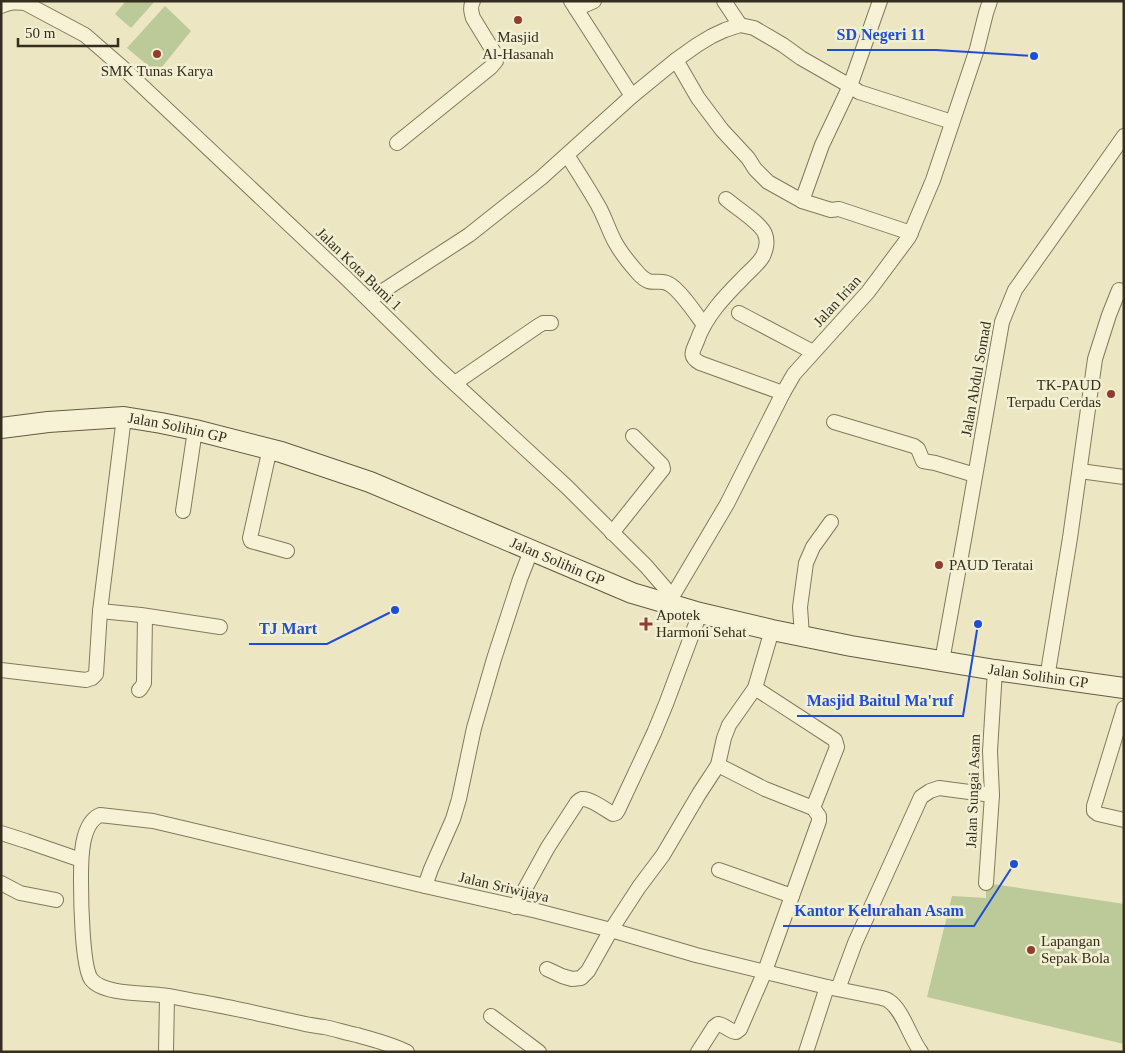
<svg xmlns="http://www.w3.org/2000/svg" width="1125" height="1053" viewBox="0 0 1125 1053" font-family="Georgia,serif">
<rect width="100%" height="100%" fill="#ece6c3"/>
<g fill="#bcc998">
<polygon points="126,1 155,1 131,28 115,14"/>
<polygon points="165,6 191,31 157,73 127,48"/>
<polygon points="986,883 1124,904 1124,1044 927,997 952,896 986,898"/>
</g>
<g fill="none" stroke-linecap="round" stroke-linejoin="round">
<defs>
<g id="street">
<polyline points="571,1 632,96"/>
<polyline points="724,1 740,25"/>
<path d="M 1,6 C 10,2 16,2 25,3 L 85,35 L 123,68 L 345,277 L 439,369 L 567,487 L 646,566 L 672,596"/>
<polyline points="576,9 594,1"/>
<polyline points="676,60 698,98 722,130 748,158 755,169 768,182 802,201 831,210 839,209 911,233"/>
<path d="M 397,143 L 491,67 L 496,61 L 495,54 L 473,18 C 471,11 470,7 473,1"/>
<path d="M 567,155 C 578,172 589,189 599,207 C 605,218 609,231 615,242 C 621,253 630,264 638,273 C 652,289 657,277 669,284 C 680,290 696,314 704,325"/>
<path d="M 726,199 C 735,207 761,223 765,234 C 768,241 766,250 763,256 C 758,265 748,272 742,279 C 725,296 705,317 697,341 C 693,351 688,356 700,363 L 783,393"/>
<polyline points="802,201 822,145 850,86 859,92 952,122"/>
<polyline points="369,300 469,235 541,178 632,96 676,60 697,45 712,36 725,30 740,25 754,28 783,45 801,58 850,86 880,1"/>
<polyline points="739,313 813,352"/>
<polyline points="455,383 538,326 543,323 551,323"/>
<polyline points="834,422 914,446 918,449 923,461 935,463 975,475"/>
<polyline points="270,448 250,538 251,541 287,551"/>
<polyline points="1080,471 1124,477"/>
<polyline points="183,511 195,430"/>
<polyline points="612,533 663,469 662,465 633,436"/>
<polyline points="669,602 727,504 783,393 794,374 868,292 909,237 933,180 977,49 986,13 990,1"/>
<polyline points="100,611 141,615 220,627"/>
<polyline points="802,636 800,607 806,563 813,547 831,522"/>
<polyline points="942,661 965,534 1002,322 1015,290 1124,136"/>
<polyline points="1,670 86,680 92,678 96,674 100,611 124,417"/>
<polyline points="1047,678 1070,538 1095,359 1109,315 1119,290"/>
<polyline points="755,688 835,740 837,747 813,808"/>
<polyline points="139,690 141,688 144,683 145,616"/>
<polyline points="1124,708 1094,806 1094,811 1098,814 1124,820"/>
<polyline points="1,833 26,841 81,860"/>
<polyline points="719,870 792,896"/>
<polyline points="1,883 20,893 56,900"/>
<polyline points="986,883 992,795 990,751 995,670"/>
<polyline points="425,886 431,869 453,819 459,799 474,728 494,659 520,579 531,551"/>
<path d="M 515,907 L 548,847 L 576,804 C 577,802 580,800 582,799 C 590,798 606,810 613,814 L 616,813 L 618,810 L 654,733 L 666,704 L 700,613"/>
<polyline points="547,969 562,976 572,979 581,978 588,971 611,930 639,887 663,855 699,794 718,765 724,738 729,725 755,688 772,630"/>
<polyline points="838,989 855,943 921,797 930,791 939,788 992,795"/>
<polyline points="491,1016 539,1052"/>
<polyline points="166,1052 167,996"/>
<path d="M 407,1052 C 391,1044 374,1040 357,1035 C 346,1033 335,1029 324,1027 C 316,1026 309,1025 301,1023 C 268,1016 235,1008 201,1002 C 187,1000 173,996 160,995 C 141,993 102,994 91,979 C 82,966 81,899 81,881 C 81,862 80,824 100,815 L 153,821 L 187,829 L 425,886 L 537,911 L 611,930 L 696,955 L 827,987 L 882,998 C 884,999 887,999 889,1001 C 903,1010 910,1038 921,1052"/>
<path d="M 698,1052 L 714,1027 L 718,1024 C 725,1025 729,1031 736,1032 L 740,1029 L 765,971 L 819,821 L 819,816 L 813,808 L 765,789 L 718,765"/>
<polyline points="806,1052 827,987"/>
</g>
<g id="secondary">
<path id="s1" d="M 1,428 L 48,422 L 124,417 L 161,423 L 195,430 L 281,452 L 370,482 L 632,593 L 700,613 L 772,630 L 851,646 L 995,670 L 1124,688"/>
</g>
</defs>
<use href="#street" stroke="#85785b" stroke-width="16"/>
<use href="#secondary" stroke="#67593e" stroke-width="22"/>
<use href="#street" stroke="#f7f2d6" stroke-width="14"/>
<use href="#secondary" stroke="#f7f2d6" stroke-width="20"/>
</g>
<g fill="#913c2e" stroke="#f3efd2" stroke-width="2">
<circle cx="518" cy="20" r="5"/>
<circle cx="157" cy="54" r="5"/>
<circle cx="1111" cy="394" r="5"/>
<circle cx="939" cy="565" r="5"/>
<path d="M643.5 616.5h5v5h5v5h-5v5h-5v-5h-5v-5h5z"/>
<circle cx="1031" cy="950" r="5"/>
</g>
<g text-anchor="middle" stroke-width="5" stroke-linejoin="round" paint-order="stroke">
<g font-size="15" fill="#352d1e" stroke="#f3efd2" text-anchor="start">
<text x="518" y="42" text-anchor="middle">Masjid<tspan x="518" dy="17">Al-Hasanah</tspan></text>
<text x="157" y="76" text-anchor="middle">SMK Tunas Karya</text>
<text x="1101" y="390" text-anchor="end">TK-PAUD<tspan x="1101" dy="17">Terpadu Cerdas</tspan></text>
<text x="949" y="570">PAUD Teratai</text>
<text x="656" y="620">Apotek<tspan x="656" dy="17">Harmoni Sehat</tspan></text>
<text x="1041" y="946">Lapangan<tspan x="1041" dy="17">Sepak Bola</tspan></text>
</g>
<g font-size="15" fill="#352d1e" stroke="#f3efd2">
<text transform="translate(359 269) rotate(44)" y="5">Jalan Kota Bumi 1</text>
<text transform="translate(837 301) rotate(-48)" y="5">Jalan Irian</text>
<text transform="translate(976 379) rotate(-80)" y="5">Jalan Abdul Somad</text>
<text dy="5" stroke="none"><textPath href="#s1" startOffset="178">Jalan Solihin GP</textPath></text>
<text dy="5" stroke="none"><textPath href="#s1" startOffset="582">Jalan Solihin GP</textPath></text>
<text dy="5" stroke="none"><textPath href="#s1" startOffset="1078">Jalan Solihin GP</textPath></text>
<text transform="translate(973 791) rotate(-88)" y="5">Jalan Sungai Asam</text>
<text transform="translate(504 887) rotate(13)" y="5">Jalan Sriwijaya</text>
</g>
</g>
<path fill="none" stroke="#1d4ed8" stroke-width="2" d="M1034 56L936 50H827M395 610L327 644H249M978 624L963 716H797M1014 864L974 926H783"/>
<g fill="#1d4ed8" stroke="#f3efd2" stroke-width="2">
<circle cx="1034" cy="56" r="5"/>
<circle cx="395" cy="610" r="5"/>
<circle cx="978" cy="624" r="5"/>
<circle cx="1014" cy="864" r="5"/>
</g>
<g font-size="16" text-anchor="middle" font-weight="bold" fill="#1d4ed8" stroke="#f3efd2" stroke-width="5" stroke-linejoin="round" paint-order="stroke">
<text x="881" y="40">SD Negeri 11</text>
<text x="288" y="634">TJ Mart</text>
<text x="880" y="706">Masjid Baitul Ma'ruf</text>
<text x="879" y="916">Kantor Kelurahan Asam</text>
</g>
<rect width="1125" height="1053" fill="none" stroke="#352d1e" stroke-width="5"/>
<path d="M18 38v8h100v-8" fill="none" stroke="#352d1e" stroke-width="2.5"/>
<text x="25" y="38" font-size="15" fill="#352d1e" stroke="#f3efd2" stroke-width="4" paint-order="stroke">50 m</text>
</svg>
